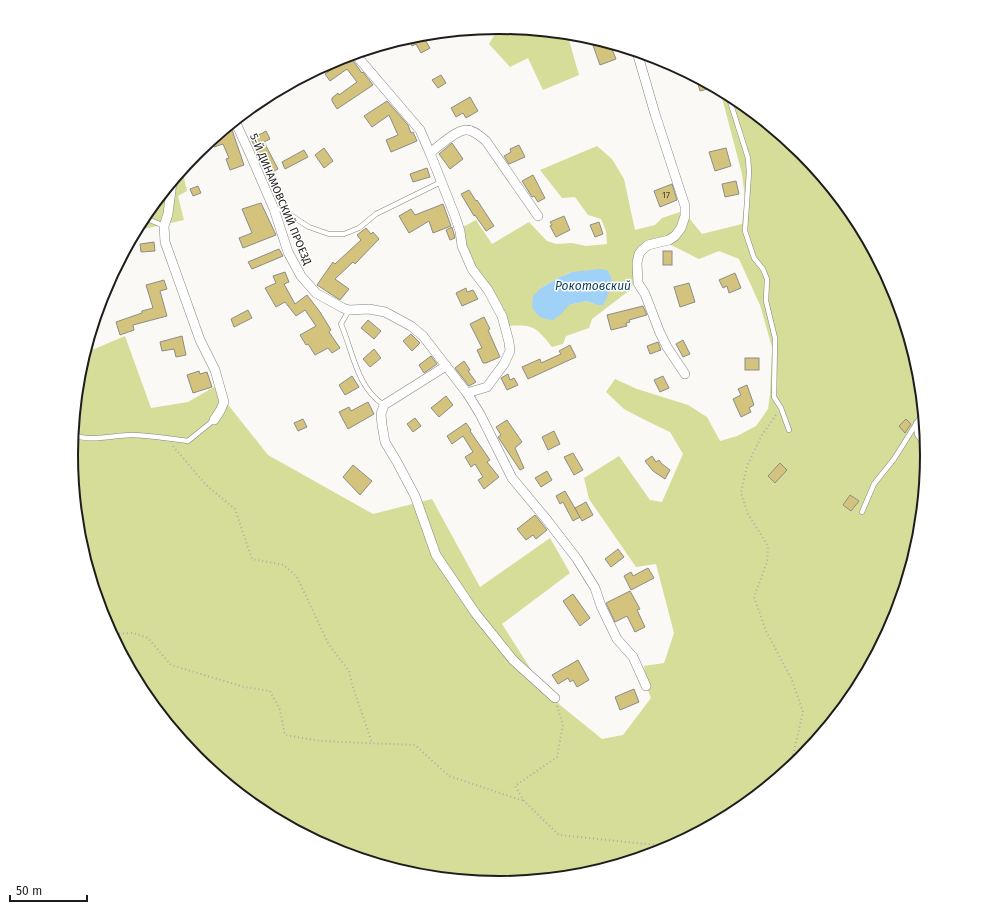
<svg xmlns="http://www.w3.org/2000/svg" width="998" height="911" viewBox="0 0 998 911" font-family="'Fira Sans',sans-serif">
<rect width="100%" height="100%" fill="#faf9f5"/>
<g fill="#d5dd98" fill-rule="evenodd">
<polygon points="495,27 583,35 569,40 579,75 543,90 528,58 510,67 489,44 497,31"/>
<polygon points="720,90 737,99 802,153 855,218 895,292 919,372 927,456 919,539 895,620 855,694 802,759 737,812 663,851 582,876 499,884 415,876 335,851 261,812 196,758 143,693 103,619 79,539 71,455 79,372 89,337 92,350 125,336 151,408 188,402 214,387 268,455 373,514 432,499 480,587 550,538 570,573 502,624 534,674 560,705 602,739 623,735 651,698 646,686 644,666 664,663 674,633 656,564 636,567 589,499 584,478 619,456 650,500 662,502 683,454 670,432 647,421 624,409 606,392 615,379 637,389 688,405 707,417 720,441 737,436 756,426 768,409 770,395 772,347 760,305 739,259 719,251 699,259 667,243 689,218 702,234 742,224 745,199 742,174"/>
<path d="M 597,146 L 612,159 L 624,179 L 635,230 L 655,225 L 662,218 L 683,211 C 678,244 653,235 634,253 L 634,281 L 630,290 L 592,319 L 589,328 L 566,336 L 563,344 L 552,347 C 536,327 534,324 507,326 L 466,251 L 461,228 L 476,220 L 492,244 L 529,222 L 547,241 L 556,244 L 572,243 L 586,246 L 607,244 L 606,231 L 601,219 L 588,215 L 575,197 L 562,198 L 540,170 ZM 572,272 L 607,294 L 604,305 L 597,305 L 587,301 L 569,305 L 541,288 L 558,278 Z"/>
<polygon points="182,170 187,191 178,196 184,220 135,231 143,217"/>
</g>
<path fill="#a0d1f7" d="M 600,269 L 607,270 C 617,282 608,292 604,305 L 597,305 L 587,301 L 569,305 L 560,315 L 553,320 C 541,319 538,317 532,307 L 533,296 L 541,288 L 558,278 L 572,272 Z"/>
<g fill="#d3c37d" stroke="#8d8c88">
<polygon points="416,35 422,35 430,48 421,53 416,44 412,46 408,37"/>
<polygon points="590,37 610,44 616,59 600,65"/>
<polygon points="349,55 362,73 363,72 373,85 337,109 332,101 332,98 338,93 339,95 357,82 347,69 330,81 325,74 335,67 333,64"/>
<polygon points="441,75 446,83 438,88 432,80"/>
<polygon points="696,77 703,81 715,87 700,91"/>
<polygon points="470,97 478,111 466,118 463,113 456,117 451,108"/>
<polygon points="387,101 408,125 411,133 413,132 417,141 391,152 386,140 398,135 389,115 372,127 364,116"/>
<polygon points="231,127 244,165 230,170 226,159 229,158 223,144 214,147 211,140 224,129"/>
<polygon points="266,131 270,139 264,142 278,169 268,174 251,139"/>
<polygon points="452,143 463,159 450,169 439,154"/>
<polygon points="519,145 525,157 509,164 504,156 511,152 510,149"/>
<polygon points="324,148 333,161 324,168 315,155"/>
<polygon points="726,148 731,166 715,171 709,152"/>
<polygon points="304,150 308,157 285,169 282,162"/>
<polygon points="427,168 430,177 413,182 410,174"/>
<polygon points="533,175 545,198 538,202 534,196 532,197 522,181"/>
<polygon points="736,181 739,194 725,197 722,184"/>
<polygon points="672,184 677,200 660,207 654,191"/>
<polygon points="198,186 201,193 193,196 190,189"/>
<polygon points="469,190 476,201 477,200 494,226 486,231 475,215 474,216 461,194"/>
<polygon points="261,203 276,235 243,248 239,238 252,233 242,209"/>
<polygon points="443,204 451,226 433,233 429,221 409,233 399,216 411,209 415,215"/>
<polygon points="564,216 570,230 556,237 550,226 552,225 550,222"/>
<polygon points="599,222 603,234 595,237 590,225"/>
<polygon points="452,227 455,238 450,240 446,230"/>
<polygon points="366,228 371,234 373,232 379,239 355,264 353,262 335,279 349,289 340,300 317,285 333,262 335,264 361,240 357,235"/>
<polygon points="154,242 155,251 141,252 140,244"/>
<polygon points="279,249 283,256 252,269 248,262"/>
<rect x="663" y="251" width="9" height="14"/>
<polygon points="285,272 289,282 284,284 295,304 307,295 320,312 331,330 329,332 340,348 332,353 328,348 315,355 308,344 306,345 300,335 316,326 305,310 296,316 285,302 276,307 265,288 276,283 273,276"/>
<polygon points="735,273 741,288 729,293 727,286 723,288 719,280"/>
<polygon points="164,280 167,289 160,291 167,316 133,325 134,330 120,335 116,322 142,313 142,311 153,308 146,285"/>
<polygon points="689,283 695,302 680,307 674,287"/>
<polygon points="466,288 467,292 473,290 478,299 462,306 456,293"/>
<polygon points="643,306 647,315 629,320 630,322 626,323 627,326 611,330 607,315"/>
<polygon points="248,310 252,318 234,327 231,319"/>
<polygon points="484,317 490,329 488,330 500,357 486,363 483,363 477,350 482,348 470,324"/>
<polygon points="368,320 381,331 374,339 361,328"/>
<polygon points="411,334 420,343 412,351 403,341"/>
<polygon points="182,336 186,355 176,357 174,349 162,351 160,342"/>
<polygon points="683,340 690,354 683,357 676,344"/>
<polygon points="658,342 661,350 650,354 647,346"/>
<polygon points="570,345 576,357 528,379 522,367 540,359 541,363 561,354 559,351"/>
<polygon points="374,349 381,358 370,367 363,359"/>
<polygon points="431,356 437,364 424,373 419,365"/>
<rect x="745" y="358" width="14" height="12"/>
<polygon points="464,361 470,370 468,371 476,382 469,386 455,368"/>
<polygon points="199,371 200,374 207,372 212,387 193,393 187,375"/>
<polygon points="508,374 510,380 514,378 518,385 507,390 501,378"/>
<polygon points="352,376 359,387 345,395 339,385"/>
<polygon points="663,376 669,388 660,392 654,380"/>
<polygon points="747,385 754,405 749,408 751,412 741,417 733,399 741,395 738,389"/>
<polygon points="446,396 453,405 439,417 431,408"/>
<polygon points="368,402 374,414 348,429 339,412 349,407 351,411"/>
<polygon points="415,418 421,426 413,432 407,424"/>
<polygon points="303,419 307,427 298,431 294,423"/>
<polygon points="906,419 911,424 905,433 899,426"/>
<polygon points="507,420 522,442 515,448 524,468 520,470 498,437 501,435 496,427"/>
<polygon points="466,423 471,430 470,431 490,460 487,462 499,477 484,489 478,480 483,477 475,464 471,467 465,457 473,452 463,436 452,444 447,436"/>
<polygon points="554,431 560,444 548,450 542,437"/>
<polygon points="573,453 583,470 574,475 564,457"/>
<polygon points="652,456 656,462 659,460 662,464 670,470 665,479 653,471 645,461"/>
<polygon points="780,463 787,470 775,483 768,476"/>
<polygon points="353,465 372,481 360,495 343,477"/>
<polygon points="547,471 552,480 541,487 535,478"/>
<polygon points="565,491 580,517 573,521 563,502 560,504 556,496"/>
<polygon points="850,495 859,501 851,511 843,505"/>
<polygon points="586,502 593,515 582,521 575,508"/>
<polygon points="535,515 547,530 536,539 533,535 526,540 517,529"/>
<polygon points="618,549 624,557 611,567 605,559"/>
<polygon points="648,568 654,578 631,590 624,576 631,572 633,576"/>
<polygon points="630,591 640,609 637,610 645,627 635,632 627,616 615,622 606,603"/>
<polygon points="573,594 590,618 580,626 563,601"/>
<polygon points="578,660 589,680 577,687 573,680 570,682 568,678 558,684 552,675"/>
<polygon points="634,689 639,702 620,710 615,697"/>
</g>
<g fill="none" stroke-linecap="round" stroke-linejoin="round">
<defs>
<g id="service">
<polyline points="728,95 748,158 749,172 745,231 754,258 763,269 767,279 766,301 775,338 774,397 781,408 789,430"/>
<polyline points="274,209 281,209 309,227 329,234 344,234 359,228 376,214 441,182"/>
<polyline points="143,217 164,226"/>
<path d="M 349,310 L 341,324 C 353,352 357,388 384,405"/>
<polyline points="916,423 917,434 927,450"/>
<path d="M 73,434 C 88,443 114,435 131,435 C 150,435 169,439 188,441 L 214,420"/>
<polyline points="862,512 874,484 894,459 923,413"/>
</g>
<g id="minor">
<polyline points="637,52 655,114 685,206 685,216 681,228 675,236 669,240 648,245 642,250 639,254 637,263 638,283 645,294 660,333 667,347 685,374"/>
<polyline points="355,54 420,130 430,153 455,216 460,231 462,246 472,269 488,290 502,316 509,342 510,351 504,364 487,387 467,393"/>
<polyline points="235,121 251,156 274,209 288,252 301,276 316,293 343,308 349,310 369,309 385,312 411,326 423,336 467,393 480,414 512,478 547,520 577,559 595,588 601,606 617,639 633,657 646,686"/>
<path d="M 430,153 C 439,146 457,129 467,130 C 474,130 481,137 486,141 L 538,216"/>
<polyline points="172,182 168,214 164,226 165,242 200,340 215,370 224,402 220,411 214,420"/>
<polyline points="446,366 384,405 381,414 382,425 385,442 397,462 415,496 436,555 476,614 513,660 555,698"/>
</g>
</defs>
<use href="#service" stroke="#858480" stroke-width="5.5"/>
<use href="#minor" stroke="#858480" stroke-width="10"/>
<g stroke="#aeadaa" stroke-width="2" stroke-dasharray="1 3" stroke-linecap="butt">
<polyline points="776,415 762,435 747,466 741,493 748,514 768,546 767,562 754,597 766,631 792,680 803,712 792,759 793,766"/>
<polyline points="173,446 206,485 235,509 252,559 284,565 297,577 329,645 349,671 353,687 372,743"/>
<polyline points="111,634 133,633 148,638 171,665 244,687 270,691 280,710 285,735 320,741 415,745 449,776 524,801"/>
<polyline points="557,706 563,725 557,757 515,786 524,801 559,835 656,845 678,843"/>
</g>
<use href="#service" stroke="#fff" stroke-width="4.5"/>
<use href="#minor" stroke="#fff" stroke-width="9"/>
</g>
<g text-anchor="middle" stroke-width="3" stroke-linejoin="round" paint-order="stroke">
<g font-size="9" fill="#4b4634">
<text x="666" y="198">17</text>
</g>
<g font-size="11" fill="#1e1d1c" stroke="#fff">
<text transform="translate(281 199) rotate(67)" y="4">5-Й ДИНАМОВСКИЙ ПРОЕЗД</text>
</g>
<g font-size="12" font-style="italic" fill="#093c5a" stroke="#fff">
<text x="593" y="290">Рокотовский</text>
</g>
</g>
<path d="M0 0H998V911H0ZM78 455a421 421 0 1 1 842 0a421 421 0 1 1-842 0Z" fill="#fff" fill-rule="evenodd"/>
<path fill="none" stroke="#1e1d1c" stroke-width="2" d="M78 455a421 421 0 1 1 842 0a421 421 0 1 1-842 0Z"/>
<path d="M10 895v6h77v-6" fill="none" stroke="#1e1d1c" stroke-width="2"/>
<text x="16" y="895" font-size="12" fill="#1e1d1c" stroke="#ffffff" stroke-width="3" paint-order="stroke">50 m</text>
</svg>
